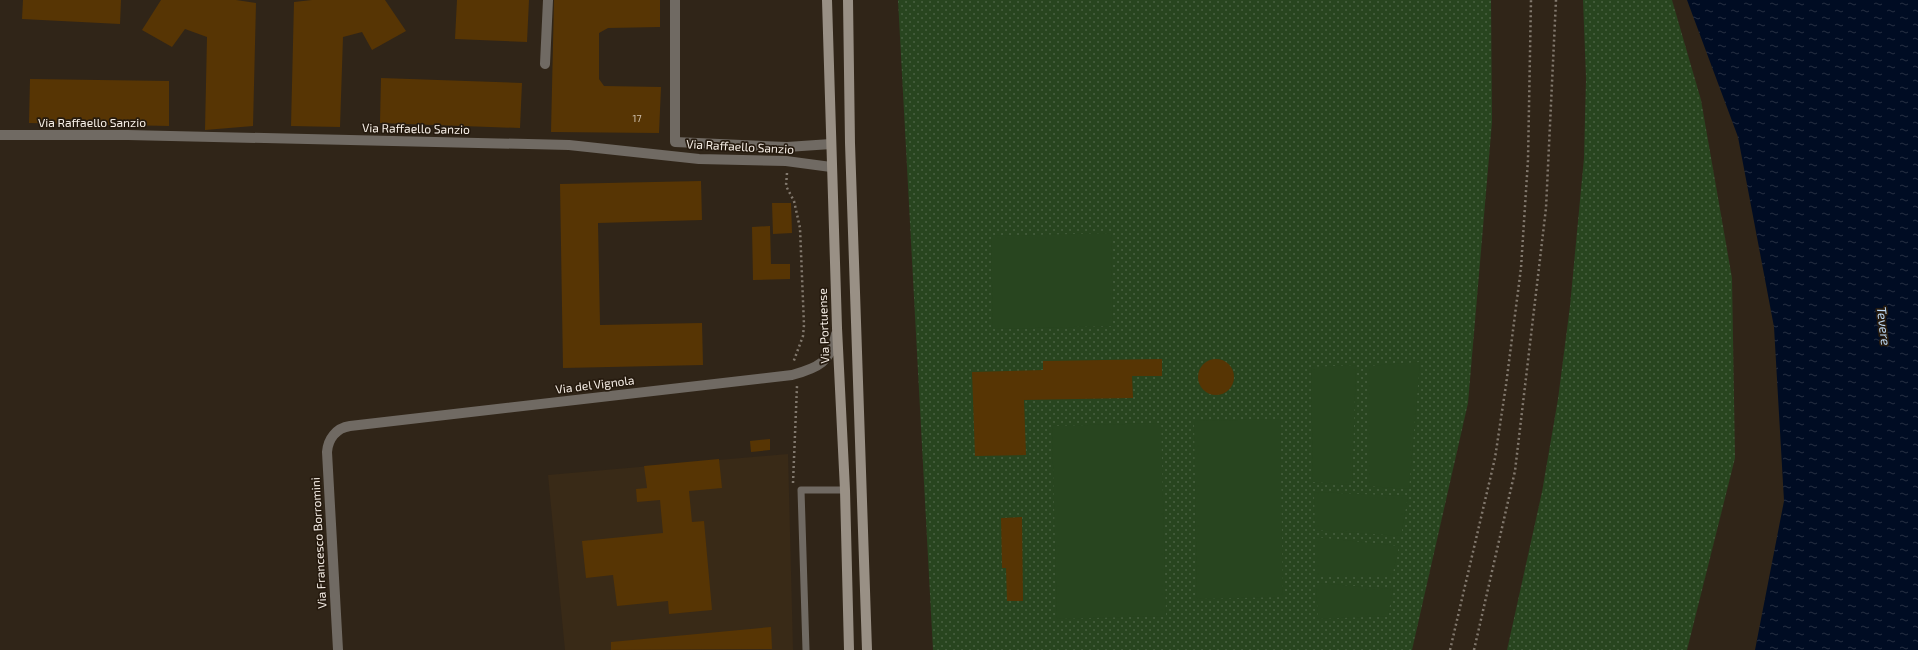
<svg xmlns="http://www.w3.org/2000/svg" width="1918" height="650" viewBox="0 0 1918 650" font-family="'Exo 2',sans-serif">
<defs>
<pattern id="grass-dots" width="8" height="8" patternUnits="userSpaceOnUse"><rect width="8" height="8" fill="#28451f"/><path d="M2 2h.1M6 6h.1" fill="none" stroke="#486040" stroke-width="1.8" stroke-linecap="round"/></pattern>
<pattern id="water-ripples" width="26" height="14" patternUnits="userSpaceOnUse"><rect width="26" height="14" fill="#000c23"/><path d="M2 4q2-2 4 0t4 0M15 11q2-2 4 0t4 0" fill="none" stroke="#263043"/></pattern>
</defs>
<rect width="100%" height="100%" fill="#302518"/>
<polygon fill="#392a17" points="788,454 793,650 565,650 548,475"/>
<g fill="url(#grass-dots)">
<polygon points="898,0 1491,0 1492,122 1468,403 1412,650 933,650"/>
<polygon points="1583,0 1672,0 1701,100 1732,278 1735,458 1687,650 1507,650 1542,492 1558,399 1570,306 1584,158 1586,78"/>
</g>
<g fill="#28451f">
<polygon points="1111,233 1113,326 993,329 991,236"/>
<polygon points="1420,362 1409,489 1368,486 1368,366"/>
<polygon points="1356,365 1352,485 1313,482 1311,367"/>
<polygon points="1280,419 1283,597 1197,599 1194,421"/>
<polygon points="1161,423 1166,616 1057,619 1052,426"/>
<polygon points="1314,492 1408,496 1401,536 1315,530"/>
<polygon points="1315,537 1399,546 1392,577 1315,577"/>
<polygon points="1316,583 1393,589 1388,616 1318,619"/>
</g>
<polygon fill="url(#water-ripples)" points="1687,0 1918,0 1918,650 1755,650 1784,501 1774,327 1738,137"/>
<g fill="#573504">
<polygon points="23,0 121,0 120,24 22,19"/>
<polygon points="161,0 236,0 256,3 253,126 205,130 207,37 185,29 172,47 142,30"/>
<polygon points="312,0 385,0 406,31 372,50 362,32 343,37 340,127 291,126 294,2"/>
<polygon points="457,0 529,0 527,42 455,39"/>
<polygon points="554,0 660,0 660,27 608,28 599,33 599,79 604,86 661,87 659,133 551,132"/>
<polygon points="381,78 522,83 520,128 380,123"/>
<polygon points="30,79 169,81 169,126 29,123"/>
<polygon points="701,181 702,220 598,223 600,325 702,323 703,365 563,368 560,184"/>
<polygon points="772,203 791,203 792,233 773,234"/>
<polygon points="770,226 771,264 790,264 790,279 753,280 752,227"/>
<polygon points="1162,359 1162,376 1132,376 1133,398 1024,400 1026,455 975,456 972,372 1043,370 1043,361"/>
<circle cx="1216" cy="377" r="18"/>
<polygon points="770,439 770,450 751,452 750,441"/>
<polygon points="719,459 722,488 689,491 692,522 704,521 712,610 669,614 668,601 617,606 613,575 586,578 582,541 663,533 660,500 637,502 636,489 647,488 644,466"/>
<polygon points="1022,517 1023,601 1007,601 1006,568 1002,568 1001,518"/>
<polygon points="771,627 772,649 611,650 611,642"/>
</g>
<g fill="none" stroke-linecap="round" stroke-linejoin="round">
<g stroke="#82796e" stroke-width="2.5" stroke-dasharray="2 3" stroke-linecap="butt">
<polyline points="787,173 786,186 794,201 800,228 804,325 803,336 793,363"/>
<polyline points="793,483 797,386"/>
<polyline points="1450,650 1495,458 1506,385 1521,268 1528,160 1531,0"/>
<polyline points="1474,650 1515,471 1546,208 1556,0"/>
</g>
<polyline stroke="#706a63" stroke-width="7" points="806,650 801,490 845,490"/>
<g stroke="#706a63" stroke-width="10">
<polyline points="675,0 675,142 787,147 831,144"/>
<polyline points="545,64 548,0"/>
<polyline points="0,135 128,135 569,145 699,159 786,161 831,167"/>
<path d="M 338,650 L 327,452 C 328,439 336,428 350,426 L 792,375 C 818,368 831,362 836,334"/>
</g>
<g stroke="#999085" stroke-width="10">
<polyline points="827,0 837,328 845,490 849,650"/>
<polyline points="848,0 850,143 867,650"/>
</g>
</g>
<g text-anchor="middle" stroke-width="3.5" stroke-linejoin="round" paint-order="stroke">
<g font-size="10" fill="#cfc0ae">
<text x="637" y="122">17</text>
</g>
<g font-size="12" fill="#f7efe7" stroke="#261b0f">
<text x="92" y="127">Via Raffaello Sanzio</text>
<text transform="translate(416 129) rotate(1)" y="4">Via Raffaello Sanzio</text>
<text transform="translate(740 147) rotate(3)" y="4">Via Raffaello Sanzio</text>
<text transform="translate(824 326) rotate(-92)" y="4">Via Portuense</text>
<text transform="translate(595 385) rotate(-7)" y="4">Via del Vignola</text>
<text transform="translate(319 543) rotate(-93)" y="4">Via Francesco Borromini</text>
</g>
<g font-size="13" font-style="italic" fill="#bcd8f5" stroke="#261b0f">
<text transform="translate(1884 326) rotate(83)" y="5">Tevere</text>
</g>
</g>
</svg>
